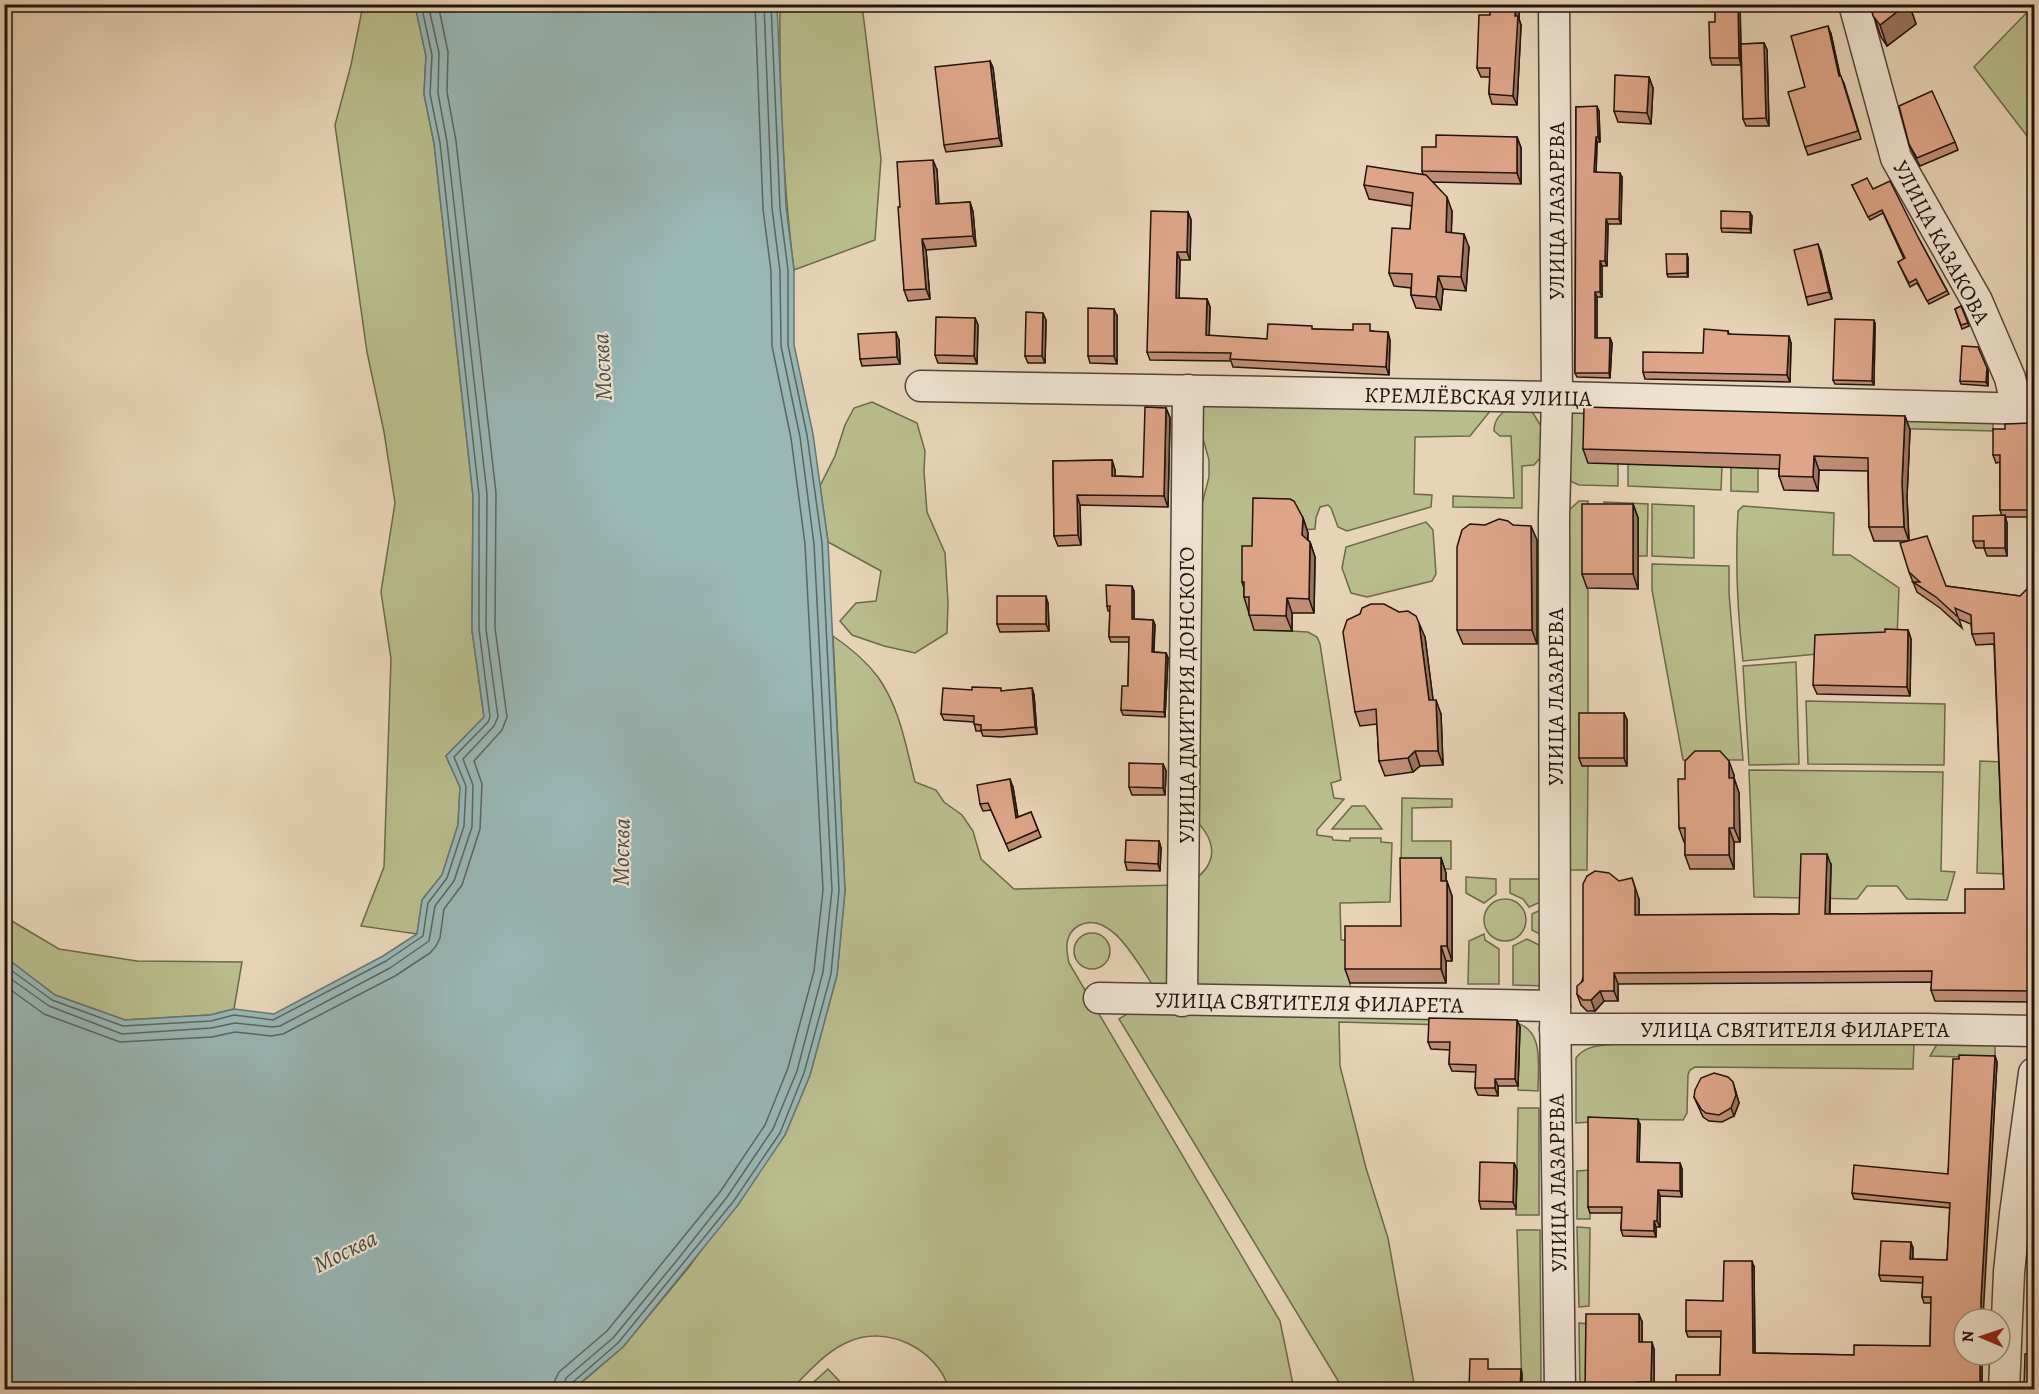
<svg xmlns="http://www.w3.org/2000/svg" width="2039" height="1394" viewBox="0 0 2039 1394" font-family="Alegreya,serif">
<rect width="100%" height="100%" fill="#e7d4b7"/>
<filter id="stains"><feTurbulence type="fractalNoise" baseFrequency=".00333" numOctaves="4"/><feColorMatrix values="0 0 0 0 .2 0 0 0 0 .09 0 0 0 0 .02 0 0 0 .5 -.17"/></filter>
<radialGradient id="worn" r=".72"><stop offset=".6" stop-color="#630" stop-opacity="0"/><stop offset="1" stop-color="#630" stop-opacity=".3"/></radialGradient>
<g fill="#b9bc8c" stroke="#6c684c" stroke-width="1.5">
<polygon points="363,5 415,5 426,56 424,94 434,143 473,496 472,630 484,717 446,756 460,787 458,825 442,875 422,900 417,934 361,926 384,867 391,659 381,592 395,503 384,432 367,352 335,125 351,65"/>
<path d="M 780,5 L 862,5 L 881,159 L 875,240 L 794,270 C 783,182 779,93 780,5 Z"/>
<polygon points="2034,5 2034,145 1974,67"/>
<path d="M 1211,401 L 1491,410 L 1470,436 L 1415,437 L 1414,494 L 1432,495 L 1431,507 L 1347,531 L 1338,527 L 1331,508 L 1328,505 L 1320,507 L 1316,518 L 1315,529 L 1302,530 L 1254,629 L 1308,632 L 1317,637 L 1320,644 L 1341,780 L 1331,783 L 1334,798 L 1344,799 L 1317,830 L 1317,835 L 1332,837 L 1333,840 L 1350,841 L 1350,838 L 1381,838 L 1381,842 L 1392,843 L 1390,902 L 1340,903 L 1341,940 L 1350,940 L 1350,992 L 1195,989 L 1192,881 C 1220,863 1216,839 1193,818 L 1201,508 L 1209,477 L 1209,460 L 1202,435 L 1203,408 Z"/>
<polygon points="872,402 917,423 925,451 924,472 927,512 945,553 948,602 947,633 915,653 884,646 852,635 840,621 856,603 876,601 881,571 828,542 820,486 835,456 845,425 854,408"/>
<path d="M 1509,408 L 1531,410 L 1541,426 L 1541,457 L 1534,465 L 1522,466 L 1522,508 L 1453,507 L 1453,496 L 1514,498 L 1511,436 L 1500,436 L 1494,431 C 1494,420 1500,414 1509,408 Z"/>
<polygon points="1574,411 1993,418 1993,431 1590,420 1618,464 1618,486 1579,485 1570,481 1570,413"/>
<polygon points="1628,464 1722,467 1721,490 1628,486"/>
<polygon points="1731,467 1758,468 1758,492 1731,491"/>
<polygon points="1579,501 1588,501 1588,720 1582,765 1588,766 1587,870 1569,870 1567,512"/>
<polygon points="1604,502 1648,504 1647,556 1638,556 1638,518 1604,518"/>
<polygon points="1652,504 1694,506 1694,558 1652,556"/>
<path d="M 1743,506 L 1834,513 L 1833,555 L 1850,555 L 1899,588 L 1897,639 L 1818,654 L 1743,661 C 1737,608 1735,564 1738,511 Z"/>
<polygon points="1426,522 1433,530 1436,574 1432,581 1367,597 1351,593 1342,568 1346,547"/>
<polygon points="1652,564 1729,566 1729,593 1743,760 1683,760 1652,590"/>
<path d="M 833,636 C 849,647 866,661 878,677 C 900,708 906,747 915,782 L 936,790 L 944,802 L 962,815 L 973,831 L 981,859 L 1014,889 L 1177,885 L 1173,983 L 1156,990 C 1140,968 1111,907 1078,926 C 1064,935 1066,949 1069,963 L 1280,1321 L 1294,1389 L 949,1389 C 937,1349 887,1324 848,1342 C 826,1351 808,1373 791,1389 L 573,1390 L 623,1347 L 689,1267 L 785,1135 L 810,1075 L 837,975 L 845,891 Z"/>
<polygon points="1796,662 1799,764 1749,765 1743,666"/>
<polygon points="1806,701 1945,704 1944,765 1808,764"/>
<polygon points="1980,761 2002,762 2007,874 1977,873"/>
<polygon points="1749,770 1943,772 1941,871 1955,872 1947,900 1907,899 1897,886 1867,886 1857,899 1754,897"/>
<polygon points="1402,798 1452,799 1452,807 1412,808 1412,841 1451,841 1451,869 1401,869"/>
<polygon points="1352,806 1365,806 1382,829 1332,829"/>
<polygon points="1466,877 1496,879 1496,894 1484,903 1466,893"/>
<polygon points="1510,879 1546,879 1545,900 1529,907 1523,899 1510,893"/>
<circle cx="1505" cy="920" r="21"/>
<polygon points="1545,908 1545,937 1532,930 1532,914"/>
<polygon points="5,917 59,949 137,961 242,962 234,1009 210,1015 125,1020 55,995 5,957"/>
<circle cx="1092" cy="951" r="18"/>
<polygon points="1484,934 1485,940 1499,949 1499,984 1468,984 1469,941"/>
<polygon points="1527,939 1545,948 1545,986 1513,985 1513,946"/>
<path d="M 1135,1009 L 1314,1011 L 1513,1022 C 1545,1028 1538,1065 1538,1091 L 1518,1090 L 1519,1027 L 1339,1022 L 1340,1066 L 1366,1168 L 1388,1238 L 1415,1389 L 1343,1389 L 1119,1019 Z"/>
<path d="M 1914,1043 L 1913,1069 L 1695,1067 L 1690,1070 L 1688,1075 L 1687,1113 L 1683,1120 L 1591,1119 L 1591,1122 L 1576,1123 L 1576,1058 C 1586,1044 1605,1045 1621,1044 Z"/>
<polygon points="1937,1044 1995,1045 1995,1058 1930,1056"/>
<polygon points="1518,1108 1539,1108 1539,1215 1516,1215"/>
<polygon points="1590,1170 1590,1219 1577,1219 1577,1171"/>
<polygon points="1577,1227 1590,1228 1589,1306 1579,1307"/>
<polygon points="1517,1230 1540,1230 1541,1389 1522,1389"/>
<polygon points="1579,1323 1589,1324 1588,1389 1580,1389"/>
<polygon points="828,1369 847,1389 806,1389"/>
</g>
<polygon fill="#98b7b5" stroke="#687571" stroke-width="1.5" points="415,5 777,5 786,207 794,270 794,345 813,434 828,542 845,891 837,975 810,1075 785,1135 738,1205 623,1347 573,1389 5,1389 5,957 55,995 125,1020 210,1015 234,1009 274,1014 383,956 417,934 422,900 442,875 458,825 460,787 446,756 484,717 472,630 473,496 434,143 424,94 426,56"/>
<g fill="none" stroke-linecap="round" stroke-linejoin="round">
<g stroke="#5c6560" stroke-width="1.5">
<polyline points="4,965 52,1000 123,1026 211,1021 234,1015 273,1020 386,961 423,936 428,903 447,878 464,826 466,786 454,757 488,722 490,717 479,629 479,495 440,143 430,94 432,55 421,4"/>
<polyline points="4,974 49,1006 122,1034 211,1028 235,1023 272,1027 280,1026 390,968 429,941 435,906 454,881 472,827 473,785 463,759 494,726 498,717 486,629 487,494 447,142 438,93 439,53 428,4"/>
<polyline points="4,985 44,1014 120,1042 212,1037 235,1032 271,1036 283,1034 395,976 430,953 436,946 440,938 444,909 462,885 480,829 482,784 474,761 502,730 507,717 495,628 496,493 456,141 447,92 448,52 438,4"/>
<polyline points="554,1390 555,1380 559,1372 607,1331 720,1192 765,1125 788,1068 814,971 823,890 805,544 791,438 772,346 771,271 763,209 755,4"/>
<polyline points="563,1390 566,1378 613,1338 678,1259 727,1197 773,1129 797,1071 823,972 832,890 814,544 800,437 781,346 780,271 772,208 764,4"/>
<polyline points="570,1390 572,1383 618,1343 733,1202 780,1133 804,1073 831,974 839,890 822,543 807,435 788,345 788,270 780,208 771,4"/>
</g>
<defs>
<g id="minor">
<polyline points="1554,4 1557,397 1554,517 1555,1006 1560,1390"/>
<polyline points="1854,4 1896,158 1977,301 2010,378 2017,408"/>
<polyline points="921,386 1557,397 2034,409"/>
<polyline points="1099,998 1555,1006"/>
<polyline points="1182,1001 1188,390"/>
<polyline points="1555,1029 1926,1029 2034,1031"/>
<polyline points="2004,1390 2009,1272 2015,1214 2034,1073"/>
</g>
</defs>
<use href="#minor" stroke="#524336" stroke-width="33"/>
<use href="#minor" stroke="#efe3d0" stroke-width="30"/>
</g>
<g fill="#bf8e76" stroke="#20130b" stroke-width="1.5">
<polygon points="1490,4 1519,4 1519,19 1521,25 1517,105 1492,104 1489,94 1490,77 1481,77 1477,68 1490,15"/>
<polygon points="1740,4 1741,44 1764,43 1767,50 1769,126 1746,126 1743,119 1741,65 1712,65 1710,58 1715,22"/>
<polygon points="1870,4 1909,4 1916,24 1887,46 1881,37"/>
<polygon points="1831,34 1840,76 1844,83 1861,139 1808,155 1805,147 1805,87"/>
<polygon points="990,61 993,68 1002,146 946,152 944,145"/>
<polygon points="1649,77 1653,88 1651,124 1618,122 1614,111"/>
<polygon points="1576,107 1599,111 1600,142 1597,142 1596,172 1622,177 1621,224 1608,224 1607,266 1602,266 1602,297 1597,297 1597,338 1610,338 1612,343 1610,378 1577,377 1575,373"/>
<polygon points="1517,137 1521,148 1521,184 1432,182 1452,211 1451,233 1469,247 1466,291 1443,289 1441,310 1416,308 1411,295 1411,288 1394,286 1389,273 1410,229 1412,206 1369,199 1364,185 1423,175 1422,171 1436,147"/>
<polygon points="1955,142 1958,150 1920,166 1912,151 1909,144"/>
<polygon points="937,170 939,204 970,202 973,212 976,246 926,250 930,299 908,301 904,290 900,207"/>
<polygon points="1852,185 1873,189 1919,239 1949,294 1929,304 1917,283 1910,287 1898,262 1904,259 1883,213 1870,220"/>
<polygon points="1188,212 1191,220 1190,260 1180,260 1179,298 1207,299 1210,307 1209,336 1267,339 1313,329 1373,331 1390,340 1389,375 1233,367 1231,361 1150,360 1147,352"/>
<polygon points="1752,216 1751,233 1722,232 1721,228"/>
<polygon points="1821,252 1832,299 1808,305 1806,297"/>
<polygon points="1687,254 1688,258 1688,277 1668,277 1667,274"/>
<polygon points="1961,306 1969,326 1962,329 1955,309"/>
<polygon points="1117,316 1117,364 1090,363 1088,356"/>
<polygon points="975,318 978,325 977,364 938,363 935,355"/>
<polygon points="1046,320 1045,363 1028,363 1025,356"/>
<polygon points="1875,324 1874,385 1835,384 1833,380"/>
<polygon points="1728,331 1729,334 1791,343 1790,382 1645,379 1643,372 1703,353"/>
<polygon points="2034,334 2034,383 2030,383 2027,376"/>
<polygon points="899,340 900,364 862,366 860,359"/>
<polygon points="1988,371 1988,386 1961,384 1960,381"/>
<polygon points="1166,408 1170,418 1168,507 1080,505 1081,545 1058,546 1054,536 1053,461 1112,460 1115,470 1115,476 1143,477"/>
<polygon points="1905,416 1910,430 1907,497 1909,541 1874,541 1869,527 1868,471 1819,470 1818,491 1784,490 1779,476 1779,469 1588,463 1583,449"/>
<polygon points="2005,429 2034,431 2034,517 2005,517 2007,523 2007,556 1987,556 1984,548 1976,548 1973,541 2002,516 2000,510 2000,462 1996,463 1993,455"/>
<polygon points="1633,504 1638,518 1638,589 1587,588 1582,574"/>
<polygon points="1303,518 1308,533 1308,540 1310,542 1315,557 1314,613 1292,613 1292,631 1254,630 1244,597 1244,588 1242,582"/>
<polygon points="1513,525 1537,540 1537,644 1463,644 1457,630"/>
<polygon points="1909,572 1946,586 2020,596 2034,588 2034,1002 1935,1001 1931,990 1932,982 1618,984 1618,1001 1604,1001 1595,1011 1587,1011 1581,1005 1577,994 1619,881 1639,899 1639,915 1799,914 1831,865 1830,914 1965,913 2004,889 1994,644 1976,645 1972,634 1971,624 1959,619 1962,628 1940,608 1917,592"/>
<polygon points="1134,591 1134,619 1153,620 1155,625 1154,652 1166,653 1168,658 1165,717 1123,715 1121,710 1128,686 1129,642 1111,642 1109,637 1110,611 1108,611 1107,606"/>
<polygon points="1048,603 1049,631 1000,632 997,624"/>
<polygon points="1360,614 1425,637 1433,700 1441,714 1443,765 1420,766 1413,772 1385,776 1379,761 1377,724 1360,726 1355,712"/>
<polygon points="1908,630 1911,639 1910,696 1817,694 1813,685 1885,632"/>
<polygon points="1032,688 1034,695 1037,734 1001,737 983,736 981,731 976,731 974,722 944,720 941,714 972,690 1002,691"/>
<polygon points="1624,713 1627,720 1627,766 1582,766 1579,758"/>
<polygon points="1163,764 1166,771 1165,795 1132,795 1129,787"/>
<polygon points="1734,775 1734,778 1739,793 1740,842 1734,842 1734,869 1690,869 1685,855 1685,842 1684,842 1679,828 1685,779"/>
<polygon points="1013,787 1018,817 1031,812 1041,837 1009,851 991,810 983,811 980,804"/>
<polygon points="1159,841 1161,848 1160,871 1127,870 1125,862"/>
<polygon points="1441,858 1446,873 1446,881 1452,896 1452,961 1446,961 1446,983 1350,983 1345,969 1401,926"/>
<polygon points="1520,1027 1518,1086 1498,1086 1498,1096 1478,1095 1475,1088 1476,1072 1452,1071 1449,1064 1450,1050 1431,1049 1428,1042"/>
<polygon points="1995,1056 1997,1062 1983,1305 1964,1355 1982,1355 1982,1389 1676,1389 1720,1375 1721,1337 1688,1337 1686,1331 1723,1301 1754,1267 1755,1353 1854,1355 1930,1346 1931,1303 1924,1303 1922,1297 1923,1283 1881,1281 1879,1275 1913,1248 1913,1259 1947,1260 1950,1208 1854,1199 1852,1193 1948,1174 1959,1059"/>
<polygon points="1735,1089 1739,1103 1734,1116 1722,1122 1709,1121 1703,1117 1694,1097"/>
<polygon points="1640,1125 1639,1162 1680,1163 1682,1169 1682,1197 1660,1196 1660,1227 1656,1227 1656,1237 1623,1236 1621,1230 1622,1213 1590,1213 1588,1207"/>
<polygon points="1514,1163 1517,1170 1516,1209 1481,1209 1479,1201"/>
<polygon points="2034,1235 2034,1266 2029,1266 2027,1261"/>
<polygon points="1642,1322 1642,1342 1654,1349 1654,1389 1585,1389"/>
</g>
<g fill="#9b7460" stroke="#20130b" stroke-width="1.5">
<polygon points="1516,4 1519,4 1519,19 1521,25 1517,105 1513,96"/>
<polygon points="1738,4 1740,4 1741,65 1739,58"/>
<polygon points="1907,4 1909,4 1916,24 1887,46 1880,25"/>
<polygon points="1828,26 1831,34 1842,84 1839,76"/>
<polygon points="1764,43 1767,50 1769,126 1766,118"/>
<polygon points="990,61 993,68 1002,146 999,138"/>
<polygon points="1649,77 1653,88 1651,124 1647,113"/>
<polygon points="1597,106 1599,111 1600,142 1598,137"/>
<polygon points="1517,137 1521,148 1521,184 1517,173"/>
<polygon points="1596,137 1597,142 1596,177 1594,172"/>
<polygon points="933,160 937,170 939,215 936,204"/>
<polygon points="1620,173 1622,177 1621,224 1619,219"/>
<polygon points="1447,197 1452,211 1451,246 1446,232"/>
<polygon points="970,202 973,212 976,246 973,236"/>
<polygon points="1188,212 1191,220 1190,260 1187,252"/>
<polygon points="1750,212 1752,216 1751,233 1750,229"/>
<polygon points="1606,219 1608,224 1607,266 1605,261"/>
<polygon points="1464,234 1469,247 1466,291 1461,277"/>
<polygon points="922,239 926,250 930,299 926,289"/>
<polygon points="1818,244 1821,252 1832,299 1829,292"/>
<polygon points="1177,252 1180,260 1179,306 1176,298"/>
<polygon points="1687,254 1688,258 1688,277 1687,273"/>
<polygon points="1600,261 1602,266 1602,297 1600,292"/>
<polygon points="1438,276 1443,289 1441,310 1436,297"/>
<polygon points="1595,292 1597,297 1597,343 1595,338"/>
<polygon points="1207,299 1210,307 1209,343 1206,335"/>
<polygon points="1114,309 1117,316 1117,364 1114,356"/>
<polygon points="1043,313 1046,320 1045,363 1042,356"/>
<polygon points="975,318 978,325 977,364 974,356"/>
<polygon points="1874,320 1875,324 1874,385 1872,381"/>
<polygon points="896,332 899,340 900,364 897,357"/>
<polygon points="1388,332 1390,340 1389,375 1386,367"/>
<polygon points="1789,336 1791,343 1790,382 1787,375"/>
<polygon points="1610,338 1612,343 1610,378 1609,373"/>
<polygon points="1987,368 1988,371 1988,386 1986,382"/>
<polygon points="1166,408 1170,418 1168,507 1164,496"/>
<polygon points="1905,416 1910,430 1907,497 1909,541 1904,527 1902,483"/>
<polygon points="2031,423 2034,431 2034,517 2032,510"/>
<polygon points="1814,456 1819,470 1818,491 1813,477"/>
<polygon points="1112,460 1115,470 1115,486 1112,476"/>
<polygon points="1077,495 1080,505 1081,545 1078,535"/>
<polygon points="1633,504 1638,518 1638,589 1633,574"/>
<polygon points="2005,515 2007,523 2007,556 2005,548"/>
<polygon points="1303,518 1308,533 1307,549 1302,535"/>
<polygon points="1531,526 1537,540 1537,644 1532,630"/>
<polygon points="1310,542 1315,557 1314,613 1309,599"/>
<polygon points="1132,586 1134,591 1134,624 1132,619"/>
<polygon points="1046,596 1048,603 1049,631 1046,624"/>
<polygon points="1287,598 1292,613 1292,631 1286,616"/>
<polygon points="2034,608 2034,707 2031,612"/>
<polygon points="1153,620 1155,625 1153,657 1152,652"/>
<polygon points="1419,623 1425,637 1435,715 1429,700"/>
<polygon points="1908,630 1911,639 1910,696 1907,687"/>
<polygon points="1166,653 1168,658 1165,717 1164,712"/>
<polygon points="1032,688 1034,695 1037,734 1035,727"/>
<polygon points="1436,700 1441,714 1443,765 1438,751"/>
<polygon points="1624,713 1627,720 1627,766 1624,758"/>
<polygon points="1415,751 1420,766 1413,772 1408,758"/>
<polygon points="1729,761 1734,775 1734,784 1734,778 1739,793 1740,842 1734,828 1729,778"/>
<polygon points="1163,764 1166,771 1165,795 1163,788"/>
<polygon points="1010,779 1013,787 1019,825 1016,818"/>
<polygon points="1729,828 1734,842 1734,869 1729,855"/>
<polygon points="1159,841 1161,848 1160,871 1158,864"/>
<polygon points="1827,854 1831,865 1829,925 1825,914"/>
<polygon points="1441,858 1446,873 1446,896 1441,881"/>
<polygon points="1632,878 1639,899 1639,926 1635,915"/>
<polygon points="1447,881 1452,896 1452,961 1447,946"/>
<polygon points="1441,946 1446,961 1446,983 1441,969"/>
<polygon points="1614,973 1618,984 1618,1001 1614,991"/>
<polygon points="1600,991 1604,1001 1595,1011 1591,1000"/>
<polygon points="1517,1020 1520,1027 1518,1086 1515,1079"/>
<polygon points="1995,1056 1997,1062 1983,1319 1981,1319 1981,1299"/>
<polygon points="1495,1079 1498,1086 1498,1096 1495,1088"/>
<polygon points="1733,1082 1739,1103 1734,1116 1731,1108"/>
<polygon points="1638,1119 1640,1125 1639,1168 1637,1162"/>
<polygon points="1514,1163 1517,1170 1516,1209 1513,1202"/>
<polygon points="1680,1163 1682,1169 1682,1197 1680,1191"/>
<polygon points="1658,1190 1660,1196 1660,1227 1657,1221"/>
<polygon points="1654,1221 1656,1227 1656,1237 1654,1231"/>
<polygon points="1911,1242 1913,1248 1912,1265 1910,1259"/>
<polygon points="1752,1261 1754,1267 1755,1359 1753,1353"/>
<polygon points="1639,1314 1642,1322 1642,1349 1639,1342"/>
<polygon points="1652,1342 1654,1349 1654,1389 1651,1382"/>
<rect x="1980" y="1355" width="2" height="34"/>
<polygon points="1521,1369 1522,1373 1522,1389 1520,1389"/>
</g>
<g fill="#dea589" stroke="#20130b" stroke-width="1.5">
<polygon points="1490,4 1516,4 1515,16 1518,16 1513,96 1489,94 1490,68 1477,68 1479,15 1490,15"/>
<polygon points="1715,4 1738,4 1739,58 1710,58 1709,22 1715,22"/>
<polygon points="1870,4 1907,4 1880,25 1873,16"/>
<polygon points="1828,26 1839,76 1841,76 1858,131 1805,147 1788,92 1805,87 1791,36"/>
<polygon points="1764,43 1766,118 1743,119 1741,44"/>
<polygon points="990,61 999,138 944,145 935,67"/>
<polygon points="1615,75 1649,77 1647,113 1614,111"/>
<polygon points="1932,91 1955,142 1917,158 1909,144 1899,106"/>
<polygon points="1597,106 1598,137 1596,137 1594,172 1620,173 1619,219 1606,219 1605,261 1600,261 1600,292 1595,292 1595,338 1610,338 1609,373 1575,373 1576,107"/>
<polygon points="1436,135 1517,137 1517,173 1422,171 1422,147 1436,147"/>
<polygon points="933,160 936,204 970,202 973,236 922,239 926,289 904,290 898,207 900,207 897,162"/>
<polygon points="1367,166 1426,175 1447,197 1446,232 1464,234 1461,277 1438,276 1436,297 1411,295 1412,274 1389,273 1392,228 1410,229 1413,193 1364,185"/>
<polygon points="1867,178 1873,189 1890,181 1919,239 1947,291 1927,301 1916,279 1909,283 1898,262 1905,258 1882,210 1868,217 1852,185"/>
<polygon points="1151,211 1188,212 1187,252 1177,252 1176,298 1207,299 1206,335 1267,339 1268,324 1312,326 1312,329 1353,330 1353,324 1370,324 1370,331 1388,332 1386,367 1230,359 1231,353 1147,352"/>
<polygon points="1721,211 1750,212 1750,229 1721,228"/>
<polygon points="1818,244 1829,292 1806,297 1794,250"/>
<polygon points="1666,254 1687,254 1687,273 1667,274"/>
<polygon points="1961,306 1968,323 1961,325 1955,309"/>
<polygon points="1088,308 1114,309 1114,356 1088,356"/>
<polygon points="1026,312 1043,313 1042,356 1025,356"/>
<polygon points="936,317 975,318 974,356 935,355"/>
<polygon points="1835,319 1874,320 1872,381 1833,380"/>
<polygon points="1704,329 1728,331 1728,334 1789,336 1787,375 1643,372 1643,352 1703,353"/>
<polygon points="896,332 897,357 860,359 858,334"/>
<polygon points="2029,334 2034,334 2034,376 2027,376"/>
<polygon points="1962,346 1978,347 1987,368 1986,382 1960,381"/>
<polygon points="1145,407 1166,408 1164,496 1077,495 1078,535 1054,536 1053,461 1112,460 1112,476 1143,477"/>
<polygon points="1584,407 1905,416 1902,483 1904,527 1869,527 1868,458 1814,456 1813,477 1779,476 1780,455 1583,449"/>
<polygon points="2031,423 2032,510 2000,510 2000,455 1993,455 1993,429 2005,429 2005,424"/>
<polygon points="1253,498 1290,499 1294,501 1303,518 1302,535 1310,542 1309,599 1287,598 1286,616 1249,615 1249,597 1244,597 1244,582 1242,582 1242,546 1252,546"/>
<rect x="1582" y="504" width="51" height="70"/>
<polygon points="2005,515 2005,548 1984,548 1984,541 1973,541 1973,516"/>
<polygon points="1499,519 1508,521 1513,525 1531,526 1532,630 1457,630 1457,547 1462,530 1470,524 1485,525"/>
<polygon points="1927,536 1946,586 2020,596 2028,588 2034,588 2034,608 2031,612 2034,707 2034,991 1931,990 1932,971 1614,973 1614,991 1600,991 1591,1000 1583,1000 1577,994 1577,986 1583,981 1583,884 1587,876 1595,871 1609,873 1619,881 1632,878 1635,888 1635,915 1799,914 1801,854 1827,854 1825,914 1965,913 1965,889 2004,889 1994,633 1972,634 1971,615 1955,608 1958,617 1936,597 1913,582 1920,582 1909,572 1900,543"/>
<polygon points="1106,585 1132,586 1132,619 1153,620 1152,652 1166,653 1164,712 1121,710 1122,686 1128,686 1129,637 1109,637 1110,606 1107,606"/>
<rect x="997" y="596" width="49" height="28"/>
<polygon points="1371,604 1384,604 1399,612 1408,611 1416,616 1419,623 1429,700 1436,700 1438,751 1415,751 1408,758 1379,761 1376,709 1355,712 1343,632 1347,620 1360,614 1362,608"/>
<polygon points="1885,629 1908,630 1907,687 1813,685 1815,635 1885,632"/>
<polygon points="972,687 1001,688 1001,691 1032,688 1035,727 999,730 981,730 981,725 974,724 974,716 941,714 943,688 972,690"/>
<rect x="1579" y="713" width="45" height="45"/>
<polygon points="1695,751 1720,751 1729,761 1729,778 1734,778 1734,828 1729,828 1729,855 1685,855 1685,828 1679,828 1678,779 1685,779 1685,761"/>
<polygon points="1129,763 1163,764 1163,788 1129,787"/>
<polygon points="1010,779 1016,818 1031,812 1038,830 1006,844 988,803 980,804 977,785"/>
<polygon points="1126,840 1159,841 1158,864 1125,862"/>
<polygon points="1400,858 1441,858 1441,881 1447,881 1447,946 1441,946 1441,969 1345,969 1345,926 1401,926"/>
<polygon points="1429,1018 1517,1020 1515,1079 1495,1079 1495,1088 1475,1088 1476,1065 1449,1064 1450,1042 1428,1042"/>
<polygon points="1959,1055 1995,1056 1981,1299 1981,1319 1964,1319 1964,1355 1980,1355 1980,1389 1676,1389 1676,1375 1720,1375 1721,1331 1686,1331 1686,1300 1723,1301 1724,1261 1752,1261 1753,1353 1854,1355 1854,1345 1930,1346 1931,1297 1922,1297 1923,1277 1879,1275 1881,1241 1911,1242 1910,1259 1947,1260 1950,1203 1852,1193 1854,1165 1948,1174 1953,1059 1959,1059"/>
<polygon points="1714,1073 1728,1077 1733,1082 1736,1095 1731,1108 1719,1115 1706,1113 1701,1109 1694,1097 1695,1090 1701,1078"/>
<polygon points="1588,1117 1638,1119 1637,1162 1680,1163 1680,1191 1658,1190 1657,1221 1654,1221 1654,1231 1621,1230 1622,1207 1588,1207"/>
<polygon points="1480,1162 1514,1163 1513,1202 1479,1201"/>
<polygon points="2028,1234 2034,1235 2034,1261 2027,1261"/>
<polygon points="1586,1314 1639,1314 1639,1342 1652,1342 1651,1382 1638,1382 1638,1389 1585,1389"/>
<polygon points="2025,1354 2034,1354 2034,1389 2024,1389"/>
<polygon points="1470,1359 1488,1359 1488,1369 1521,1369 1520,1389 1469,1389"/>
</g>
<g text-anchor="middle" stroke-width="4.5" stroke-linejoin="round" paint-order="stroke">
<g font-size="22" fill="#20130b" stroke="#efe3d0">
<text transform="translate(1556 211) rotate(-90)" y="8">УЛИЦА ЛАЗАРЕВА</text>
<text transform="translate(1942 242) rotate(62)" y="8">УЛИЦА КАЗАКОВА</text>
<text transform="translate(1478 396) rotate(1)" y="8">КРЕМЛЁВСКАЯ УЛИЦА</text>
<text transform="translate(1186 695) rotate(-90)" y="8">УЛИЦА ДМИТРИЯ ДОНСКОГО</text>
<text transform="translate(1555 697) rotate(-90)" y="8">УЛИЦА ЛАЗАРЕВА</text>
<text transform="translate(1309 1002) rotate(1)" y="8">УЛИЦА СВЯТИТЕЛЯ ФИЛАРЕТА</text>
<text x="1795" y="1037">УЛИЦА СВЯТИТЕЛЯ ФИЛАРЕТА</text>
<text transform="translate(1557 1183) rotate(-91)" y="8">УЛИЦА ЛАЗАРЕВА</text>
</g>
<g font-size="24" font-style="italic" fill="#4a4c46" stroke="#efe3d0">
<text transform="translate(602 367) rotate(-93)" y="8">Москва</text>
<text transform="translate(621 852) rotate(-89)" y="8">Москва</text>
<text transform="translate(345 1251) rotate(-26)" y="8">Москва</text>
</g>
</g>
<rect width="2039" height="1394" fill="none" stroke="#e7d4b7" stroke-width="24"/>
<rect x="6" y="6" width="2027" height="1382" fill="none" stroke="#20130b" stroke-width="3"/>
<rect x="12" y="12" width="2015" height="1370" fill="none" stroke="#20130b" stroke-width="1.5"/>
<g transform="translate(1982 1337) rotate(272)"><circle r="28" fill="#efe3d0" stroke="#9c9081" stroke-width="1.5"/>
<path d="M0-4.5L10 22L0 15L-10 22Z" fill="#8f2418"/>
<text y="-9" font-size="16" font-weight="bold" text-anchor="middle" fill="#20130b">N</text>
</g>
<rect width="100%" height="100%" filter="url(#stains)"/>
<rect width="100%" height="100%" fill="url(#worn)"/>
</svg>
